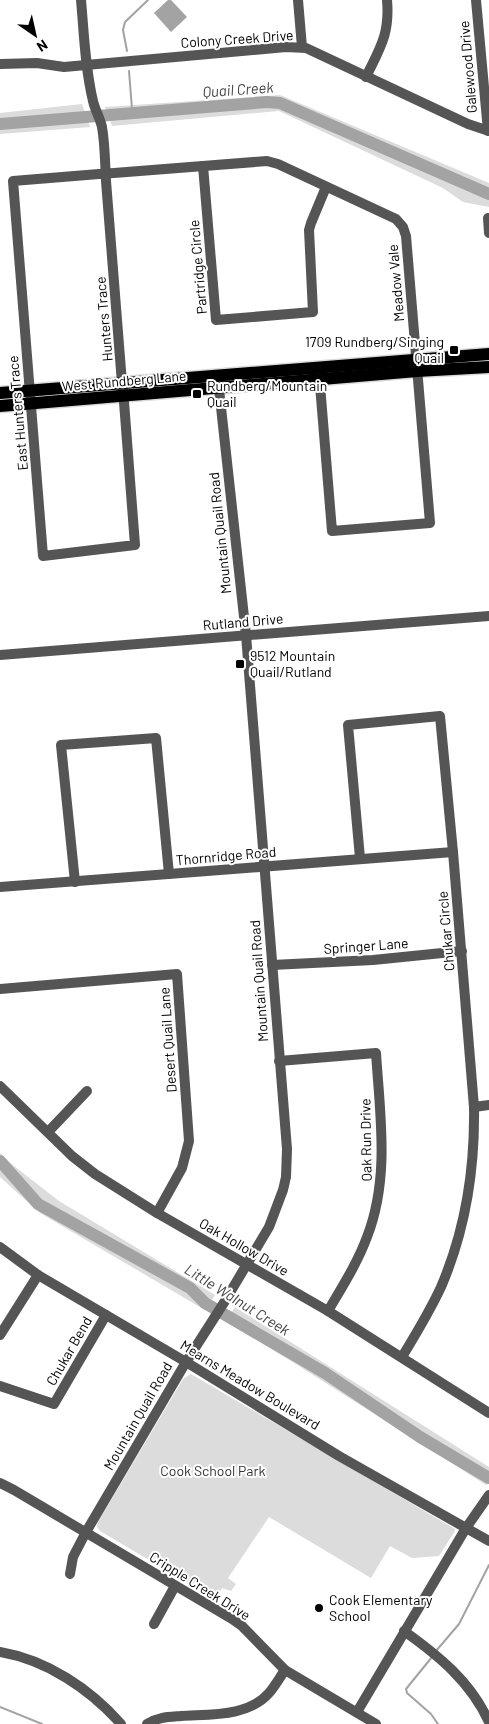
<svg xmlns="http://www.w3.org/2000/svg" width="489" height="1724" viewBox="0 0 489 1724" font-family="Barlow,sans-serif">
<rect width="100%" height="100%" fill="#fff"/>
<g fill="#dcdcdc">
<polygon points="280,95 489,183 489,207 463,202 443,188 279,111 112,126 105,107"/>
<polygon points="82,104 90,127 0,134 0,113"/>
<polygon points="0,1153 9,1162 59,1201 215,1295 205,1310 40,1213 0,1177"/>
<polygon points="235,1307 489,1467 489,1481 486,1485 291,1361 226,1322"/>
<polygon points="191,1374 455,1529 455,1531 439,1556 412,1558 390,1546 371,1578 269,1517 228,1578 236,1584 231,1591 222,1588 215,1599 100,1531 97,1527 98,1522 183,1379"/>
</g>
<polygon fill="#a3a3a3" points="168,0 171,0 187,17 171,32 154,13"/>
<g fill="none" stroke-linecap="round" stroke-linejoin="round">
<g stroke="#a3a3a3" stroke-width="2">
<polyline points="127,51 123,30 125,22 148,0"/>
<polyline points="129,71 132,109 129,114"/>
<polyline points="436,1651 459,1624 489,1565"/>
<polyline points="432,1657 406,1689 407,1693 431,1714 438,1724"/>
<polyline points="0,1707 42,1724"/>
</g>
<g stroke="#a3a3a3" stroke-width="12">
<polyline points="0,124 267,102 280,103 489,194"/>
<polyline points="0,1161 38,1204 190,1288 205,1303 325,1373 420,1437 489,1478"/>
</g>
<defs>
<g id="major">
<polyline points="0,393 489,354"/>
<polyline points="0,406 417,371 489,367"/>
</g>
</defs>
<use href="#major" stroke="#dbdbdb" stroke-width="15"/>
<g stroke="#555" stroke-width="10">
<path d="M 81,0 C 84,33 85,68 93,101 C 95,110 100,118 102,127 C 105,144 105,163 106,181 L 122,383 L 124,402 L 135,545 L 43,556 L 13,181 L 99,174 L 114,173 L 267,161 L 278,164 L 396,219 L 403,227 L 406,236 L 430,523 L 332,531 L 319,373"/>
<polyline points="298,0 302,47"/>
<polyline points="476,0 488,131"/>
<polyline points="0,64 37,63 64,67 286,47 306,48 468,124 489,131"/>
<path d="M 366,77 C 380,48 390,34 387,0"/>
<polyline points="203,166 216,320 313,312 309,230 311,223 326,187"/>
<polyline points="488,218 489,233"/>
<polyline points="0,655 489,616"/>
<path d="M 360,858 L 348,725 L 440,716 L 453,852 L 474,1107 C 475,1169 466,1229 441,1287 C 430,1311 416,1334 402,1357"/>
<polyline points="75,882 61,745 156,738 169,874"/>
<polyline points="0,887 453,852"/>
<polyline points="272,965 373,960 462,951"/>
<polyline points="0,989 177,974 189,1141 182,1168 157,1213"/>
<path d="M 279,1061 L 376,1053 C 380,1115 390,1178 367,1237 C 357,1264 342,1287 328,1311"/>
<polyline points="0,1086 72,1156 95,1174 157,1213 328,1311 489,1413"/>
<polyline points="474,1107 489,1105"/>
<polyline points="48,1132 87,1091"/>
<polyline points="0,1247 38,1275 186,1362 339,1456 489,1541"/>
<polyline points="0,1335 38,1275"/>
<polyline points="0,1386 54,1404 106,1315"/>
<polyline points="0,1483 14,1490 232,1619 242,1626 285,1670 376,1724"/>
<polyline points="70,1574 73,1557 86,1532 186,1362 225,1301 269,1227 283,1190 286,1177 287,1149 246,635 218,380"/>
<polyline points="154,1624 175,1586"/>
<path d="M 404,1631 C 439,1656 471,1682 489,1722"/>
<path d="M 0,1652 C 47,1660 90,1689 121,1724"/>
<polyline points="357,1712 466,1528 489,1495"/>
<path d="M 147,1724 C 158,1717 169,1717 181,1716 C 210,1714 248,1717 269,1693 C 275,1686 280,1677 285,1670"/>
</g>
<use href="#major" stroke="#000" stroke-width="12"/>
</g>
<g fill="#000" stroke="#fff" stroke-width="2">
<rect x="449" y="345" width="10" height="10" rx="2.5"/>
<rect x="192" y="389" width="10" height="10" rx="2.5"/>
<rect x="235" y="659" width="10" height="10" rx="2.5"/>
<circle cx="319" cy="1608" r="5"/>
</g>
<g text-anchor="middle" stroke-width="4" stroke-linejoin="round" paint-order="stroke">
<g font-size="14" fill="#000" stroke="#fff">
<text transform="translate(237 39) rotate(-4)" y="5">Colony Creek Drive</text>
<text transform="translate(468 67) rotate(-95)" y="5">Galewood Drive</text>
<text transform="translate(198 267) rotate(-95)" y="5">Partridge Circle</text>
<text transform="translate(396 283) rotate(-95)" y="5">Meadow Vale</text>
<text transform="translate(104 319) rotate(-95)" y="5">Hunters Trace</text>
<text transform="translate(124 381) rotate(-5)" y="5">West Rundberg Lane</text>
<text transform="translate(18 413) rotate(-95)" y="5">East Hunters Trace</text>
<text transform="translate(220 533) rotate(-96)" y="5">Mountain Quail Road</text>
<text transform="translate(243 622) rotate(-5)" y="5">Rutland Drive</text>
<text transform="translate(226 856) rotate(-5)" y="5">Thornridge Road</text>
<text transform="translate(446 931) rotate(-95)" y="5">Chukar Circle</text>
<text transform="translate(366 946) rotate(-4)" y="5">Springer Lane</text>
<text transform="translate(259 981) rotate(-94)" y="5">Mountain Quail Road</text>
<text transform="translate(168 1040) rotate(-94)" y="5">Desert Quail Lane</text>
<text transform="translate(366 1140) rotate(-91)" y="5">Oak Run Drive</text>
<text transform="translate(244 1247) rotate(30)" y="5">Oak Hollow Drive</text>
<text transform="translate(69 1351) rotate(-60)" y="5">Chukar Bend</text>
<text transform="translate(250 1385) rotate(31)" y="5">Mearns Meadow Boulevard</text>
<text transform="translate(138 1416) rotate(-60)" y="5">Mountain Quail Road</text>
<text transform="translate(200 1586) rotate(32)" y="5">Cripple Creek Drive</text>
</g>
<g font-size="14" fill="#000" stroke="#fff" text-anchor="start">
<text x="444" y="347" text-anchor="end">1709 Rundberg/Singing<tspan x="444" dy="16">Quail</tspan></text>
<text x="207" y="391">Rundberg/Mountain<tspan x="207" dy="16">Quail</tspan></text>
<text x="250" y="661">9512 Mountain<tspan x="250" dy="16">Quail/Rutland</tspan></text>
<text x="329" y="1605">Cook Elementary<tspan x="329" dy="16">School</tspan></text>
</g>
<g font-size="14" fill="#333" stroke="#fff">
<text x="213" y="1476">Cook School Park</text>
</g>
<g font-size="15" font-style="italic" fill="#444" stroke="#fff">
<text transform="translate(238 90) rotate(-4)" y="5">Quail Creek</text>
<text transform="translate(237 1300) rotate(32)" y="5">Little Walnut Creek</text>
</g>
</g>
<g transform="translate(35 35) rotate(146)" stroke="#ffffff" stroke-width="4" paint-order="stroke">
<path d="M0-4L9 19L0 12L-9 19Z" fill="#000000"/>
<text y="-8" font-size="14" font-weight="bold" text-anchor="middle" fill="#000000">N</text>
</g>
</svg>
